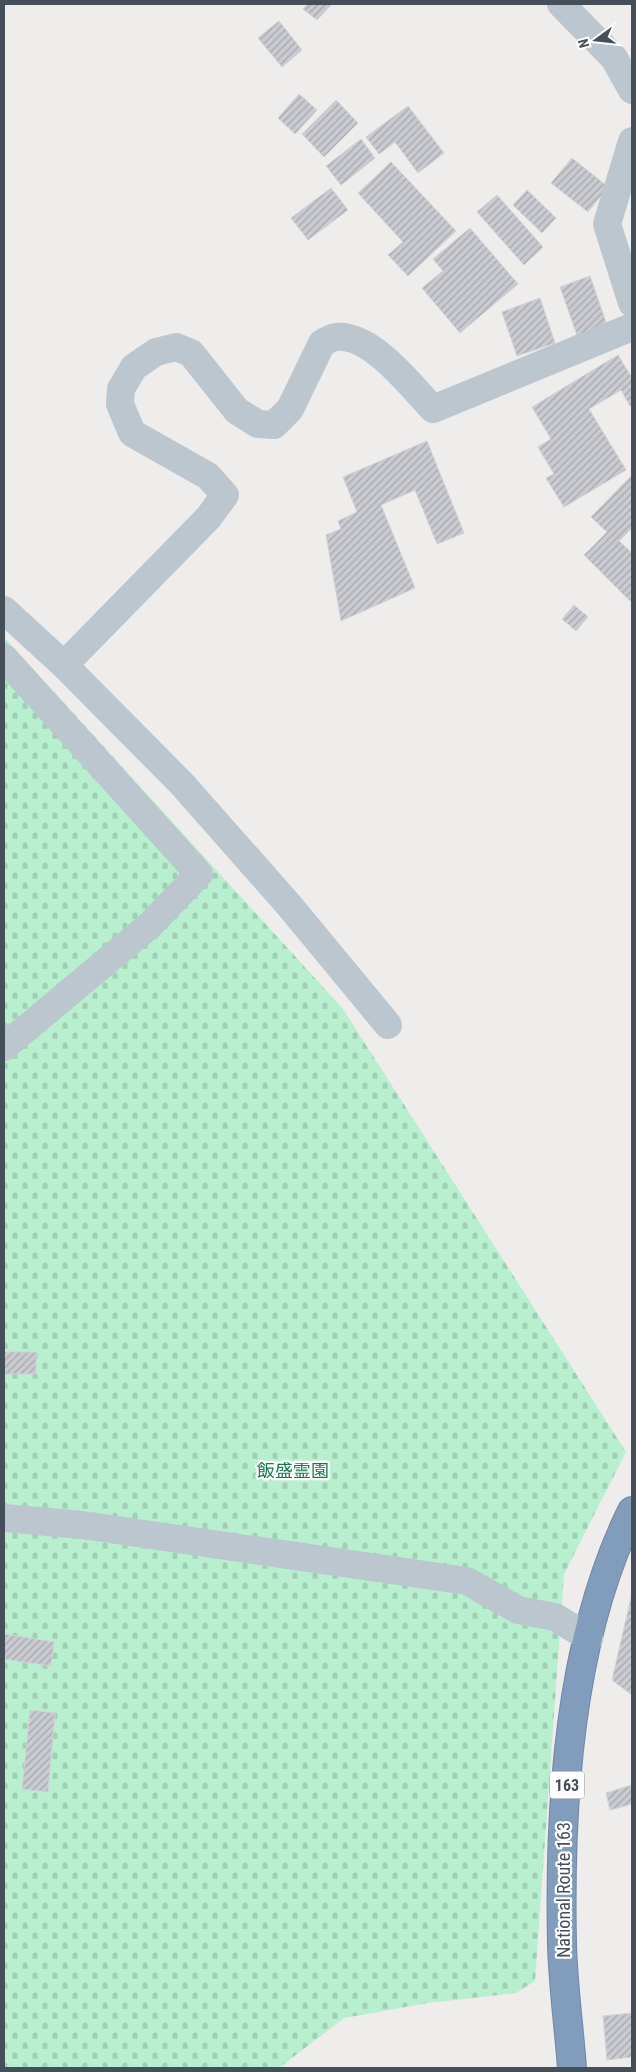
<svg xmlns="http://www.w3.org/2000/svg" width="636" height="2072" viewBox="0 0 636 2072" font-family="'Roboto Condensed','Noto Sans JP',sans-serif">
<defs>
<pattern id="cemetery-stones" width="16" height="16" patternUnits="userSpaceOnUse" patternTransform="scale(1.25)"><rect width="16" height="16" fill="#b8efcf"/><path d="M2 7V4a2 2 0 0 1 4 0v3zM10 15v-3a2 2 0 0 1 4 0v3z" fill="#9fcfb4"/></pattern>
<pattern id="building-hatch" width="6" height="6" patternUnits="userSpaceOnUse" patternTransform="scale(1.25)"><rect width="6" height="6" fill="#c9cbd1"/><path d="M-1 1l2-2M0 6l6-6M5 7l2-2" fill="none" stroke="#a5a7ad"/></pattern>
</defs>
<rect width="100%" height="100%" fill="#efecec"/>
<polygon fill="url(#cemetery-stones)" points="4,637 343,1009 626,1452 564,1574 535,1981 516,1993 428,2003 344,2018 279,2068 4,2068"/>
<g fill="url(#building-hatch)" stroke="#d0d2d8">
<polygon points="308,4 330,4 331,5 317,20 303,9"/>
<polygon points="279,21 302,50 282,67 258,38"/>
<polygon points="299,94 317,110 295,134 278,118"/>
<polygon points="336,100 358,123 324,157 302,134"/>
<polygon points="408,106 444,153 418,173 395,142 379,154 366,137"/>
<polygon points="361,139 375,158 341,185 326,166"/>
<polygon points="572,158 608,187 588,212 551,183"/>
<polygon points="391,162 456,231 408,276 388,255 403,242 358,193"/>
<polygon points="331,188 348,210 308,240 291,218"/>
<polygon points="527,190 556,218 542,233 513,205"/>
<polygon points="497,195 543,247 524,265 477,212"/>
<polygon points="470,228 518,284 460,333 422,288 443,271 433,259"/>
<polygon points="590,276 607,325 577,335 560,287"/>
<polygon points="540,298 555,343 517,356 502,312"/>
<polygon points="618,355 632,378 632,405 630,406 621,390 589,409 626,470 564,507 546,478 554,474 538,447 551,439 532,407"/>
<polygon points="427,441 464,533 437,544 415,490 381,505 415,588 341,621 326,535 341,529 338,521 357,512 343,477"/>
<polygon points="632,475 632,528 619,541 632,553 632,598 630,601 584,555 607,532 591,517"/>
<polygon points="574,605 588,617 576,631 562,619"/>
<rect x="4" y="1352" width="32" height="22"/>
<polygon points="632,1593 632,1695 612,1680"/>
<polygon points="4,1634 54,1642 51,1666 4,1659"/>
<polygon points="30,1710 55,1713 48,1792 22,1789"/>
<polygon points="632,1785 632,1804 610,1810 606,1793"/>
<polygon points="632,2013 632,2057 607,2060 603,2016"/>
</g>
<g fill="none" stroke-linecap="round" stroke-linejoin="round">
<defs>
<path id="highway" d="M 572,2068 C 569,2027 563,1985 562,1944 C 559,1804 569,1638 632,1511"/>
</defs>
<use href="#highway" stroke="#6e87a8" stroke-width="30"/>
<g stroke="#bcc6cf" stroke-width="28">
<polyline points="561,4 614,58 632,90"/>
<polyline points="632,141 607,224 632,303"/>
<polyline points="4,610 64,665 182,784 288,904 388,1025"/>
<polyline points="4,658 199,874 150,925 4,1047"/>
<path d="M 64,665 L 208,518 L 225,495 L 208,476 L 132,433 L 120,404 L 121,389 L 134,367 L 156,352 L 176,347 L 191,353 L 237,411 L 258,424 L 274,425 L 290,409 L 322,343 C 326,341 332,337 336,337 C 371,333 412,387 433,409 L 632,327"/>
<polyline points="4,1518 82,1525 467,1581 518,1610 555,1617 589,1638"/>
</g>
<use href="#highway" stroke="#829cbc" stroke-width="28"/>
</g>
<g text-anchor="middle" stroke-width="4.5" stroke-linejoin="round" paint-order="stroke">
<rect fill="#fff" stroke="#7c848c" stroke-width="1" x="549.5" y="1771.5" width="35" height="27" rx="4"/>
<g font-size="16" font-weight="bold" fill="#444f5a">
<text x="567" y="1791">163</text>
</g>
<g font-size="18" fill="#157b4c" stroke="#fff">
<text x="293" y="1477">飯盛霊園</text>
</g>
<g font-size="18" fill="#444f5a" stroke="#fff">
<text transform="translate(564 1890) rotate(-90)" y="6">National Route 163</text>
</g>
</g>
<rect width="636" height="2072" fill="none" stroke="#444f5a" stroke-width="10"/>
<g transform="translate(596 40) rotate(255)" stroke="#ffffff" stroke-width="4" paint-order="stroke">
<path d="M0-4L9 19L0 12L-9 19Z" fill="#444f5a"/>
<text y="-8" font-size="14" font-weight="bold" text-anchor="middle" fill="#444f5a">N</text>
</g>
</svg>
